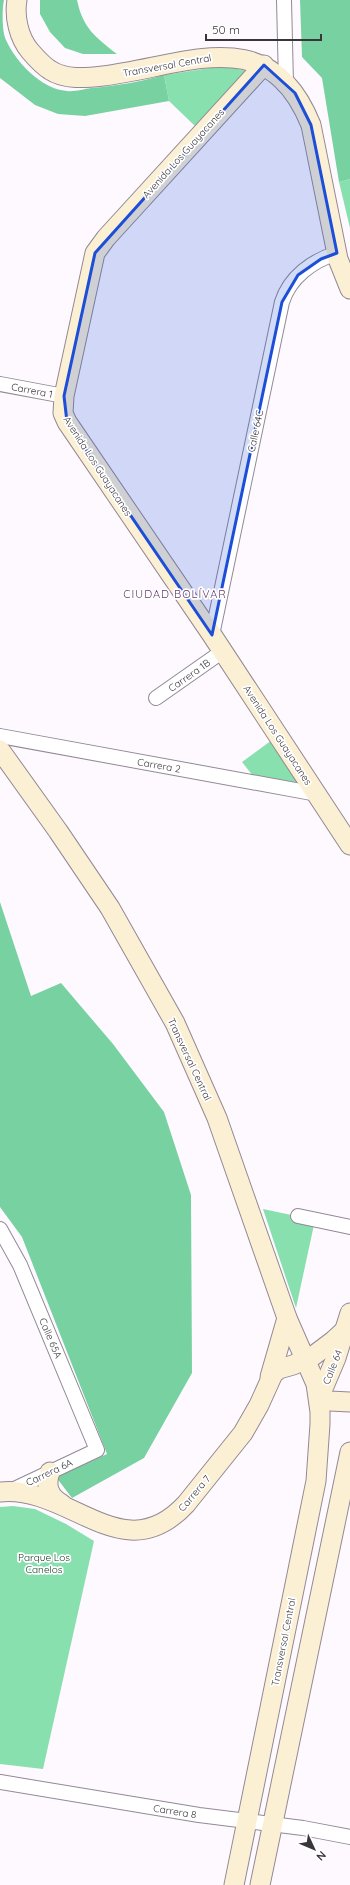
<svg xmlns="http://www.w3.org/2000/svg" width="350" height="1885" viewBox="0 0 350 1885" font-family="Quicksand,sans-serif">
<rect width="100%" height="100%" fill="#fdf9ff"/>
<g fill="#88e0af">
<polygon points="223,66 247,71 195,126 169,101 164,75"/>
<polygon points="350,179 350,228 339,182"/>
<polygon points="272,740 303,784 253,776 242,762"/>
<polygon points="263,1209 315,1220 296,1308"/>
<polygon points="13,1506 35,1509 66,1524 94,1541 43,1769 0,1764 0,1507"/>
</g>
<g fill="#78d1a1">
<path d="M 0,0 L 4,0 C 2,8 2,32 6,40 C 16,62 41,89 67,91 C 74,92 84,89 91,88 C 116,86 139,82 164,75 L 169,101 L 85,116 L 58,114 L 35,105 L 0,78 Z"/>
<path d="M 40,0 L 77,0 C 83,28 95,37 117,54 L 83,54 L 65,48 L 50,32 L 40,14 Z"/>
<polygon points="300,0 350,0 350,179 339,182 322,78 302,57"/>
<polygon points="0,902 31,996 61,983 113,1044 164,1112 191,1195 192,1373 144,1458 72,1498 56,1477 107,1454 22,1237 0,1207"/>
</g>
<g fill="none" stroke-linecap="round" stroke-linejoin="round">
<defs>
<g id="street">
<polyline points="284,0 286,83"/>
<polyline points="0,384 64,396"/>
<path d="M 212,635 L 282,302 C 290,277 312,261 337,253"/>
<polyline points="156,698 223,651"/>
<polyline points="0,736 317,794"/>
<polyline points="298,1216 350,1227"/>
<polyline points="0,1229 20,1265 97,1450 8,1492"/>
<polyline points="0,1782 199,1815 303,1828 350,1837"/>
</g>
<g id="secondary">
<path d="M 17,0 C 14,17 19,38 30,51 C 36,58 42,65 50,70 C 65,80 86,78 103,76 C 186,66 269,20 311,125 L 338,259 L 350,289"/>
<polyline points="264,65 106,238 95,253 64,396 63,413 67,422 212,635 350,845"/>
<polyline points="0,750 58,831 110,908 175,1023 217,1118 287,1318 316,1384 320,1412 320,1424 316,1481 234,1885"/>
<polyline points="270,1377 287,1318"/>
<polyline points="319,1398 336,1358 350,1313"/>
<polyline points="319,1398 330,1401 350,1402"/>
<path d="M 50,1472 C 45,1486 49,1497 62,1504"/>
<path d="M 0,1492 C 71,1485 123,1572 186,1504 L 243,1433 L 259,1405 L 273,1374 L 279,1369 L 293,1365 L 313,1356 L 333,1341 L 345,1330"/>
<polyline points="260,1885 350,1452"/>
</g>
</defs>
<use href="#street" stroke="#928995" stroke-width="16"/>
<use href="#secondary" stroke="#928995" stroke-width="21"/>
<use href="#street" stroke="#fff" stroke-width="14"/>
<use href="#secondary" stroke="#fcf0d4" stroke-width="19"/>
</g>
<path fill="#1d4ed8" fill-opacity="0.2" stroke="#1d4ed8" stroke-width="3" stroke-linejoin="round" d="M 264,65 L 295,93 L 311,125 L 337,253 L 321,259 L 298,275 L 282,302 L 212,635 L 67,422 L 64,396 L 95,253 Z"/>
<g text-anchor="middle" stroke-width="3.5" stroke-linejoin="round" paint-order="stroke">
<g font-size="10" fill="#39353b" stroke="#fff">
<text transform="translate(167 65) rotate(-10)" y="4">Transversal Central</text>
<text transform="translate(183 153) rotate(-48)" y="4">Avenida Los Guayacanes</text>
<text transform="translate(32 390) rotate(11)" y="4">Carrera 1</text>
<text transform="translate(255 431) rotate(-78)" y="4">Calle 64C</text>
<text transform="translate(98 466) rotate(57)" y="4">Avenida Los Guayacanes</text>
<text transform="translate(189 675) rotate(-35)" y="4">Carrera 1B</text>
<text transform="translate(278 735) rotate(57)" y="4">Avenida Los Guayacanes</text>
<text transform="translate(159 765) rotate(10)" y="4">Carrera 2</text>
<text transform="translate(190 1059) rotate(65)" y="4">Transversal Central</text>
<text transform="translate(51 1338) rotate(67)" y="4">Calle 65A</text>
<text transform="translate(332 1367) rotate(-68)" y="4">Calle 64</text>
<text transform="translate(49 1472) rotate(-25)" y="4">Carrera 6A</text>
<text transform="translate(194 1493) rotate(-50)" y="4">Carrera 7</text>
<text transform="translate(283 1642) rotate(-79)" y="4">Transversal Central</text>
<text transform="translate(175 1811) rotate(9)" y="4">Carrera 8</text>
</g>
<g font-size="10" fill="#103724" stroke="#fff">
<text x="44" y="1561">Parque Los<tspan x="44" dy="12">Canelos</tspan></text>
</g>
<g font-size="11" letter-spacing="1" fill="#683a70" stroke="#fff">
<text x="175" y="598">CIUDAD BOLÍVAR</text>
</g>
</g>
<g transform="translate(314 1849) rotate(134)" stroke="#ffffff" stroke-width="3" paint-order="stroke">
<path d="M0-3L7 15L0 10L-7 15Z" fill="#39353b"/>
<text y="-6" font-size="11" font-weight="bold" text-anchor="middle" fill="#39353b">N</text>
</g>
<path d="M206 34v6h115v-6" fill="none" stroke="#39353b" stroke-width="2"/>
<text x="212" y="34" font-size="12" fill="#39353b" stroke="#ffffff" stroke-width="3" paint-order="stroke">50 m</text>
</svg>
